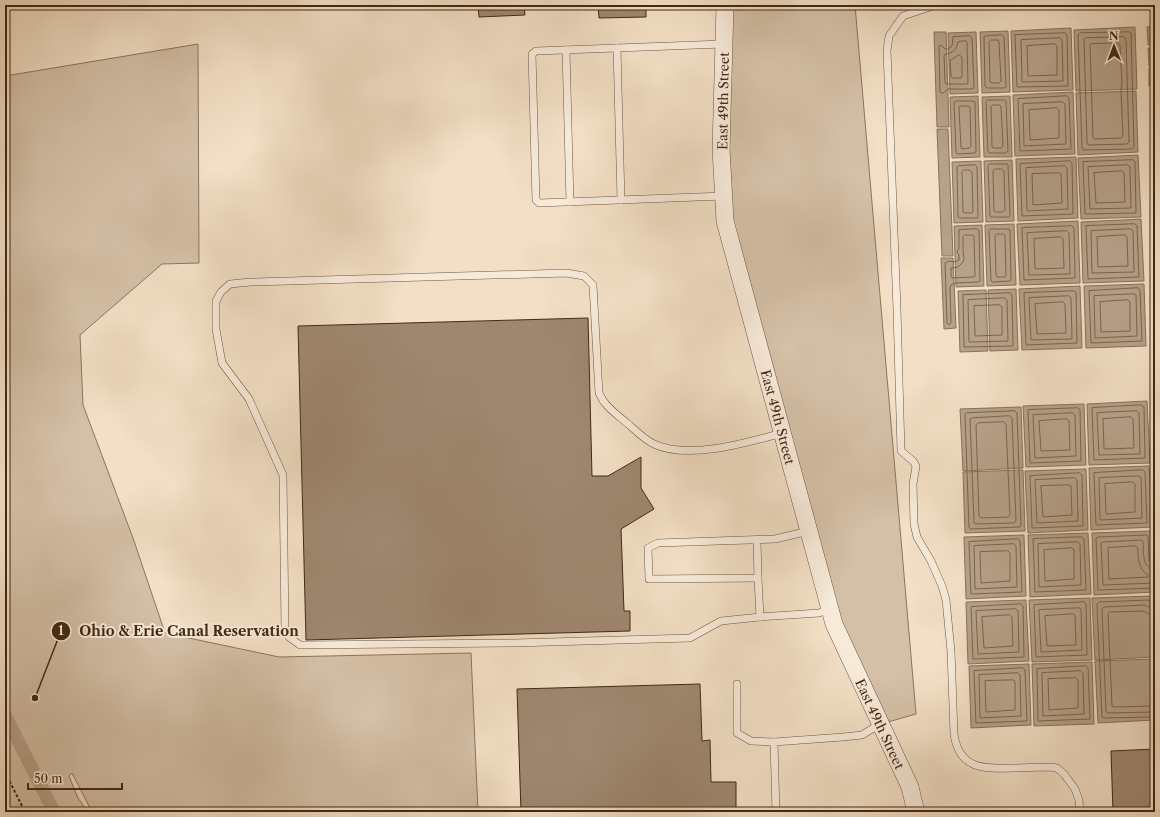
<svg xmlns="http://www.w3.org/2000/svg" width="1160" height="817" viewBox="0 0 1160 817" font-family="'Libre Caslon Text',serif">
<rect width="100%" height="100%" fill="#f2dfc5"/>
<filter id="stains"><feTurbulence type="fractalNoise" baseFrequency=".005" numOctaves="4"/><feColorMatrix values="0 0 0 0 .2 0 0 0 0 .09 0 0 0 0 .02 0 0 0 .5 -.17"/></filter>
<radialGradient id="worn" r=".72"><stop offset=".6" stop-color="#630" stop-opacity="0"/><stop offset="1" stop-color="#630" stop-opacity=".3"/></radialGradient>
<g fill="#d4c0a7" stroke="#8c745e">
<polygon points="725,5 855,5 916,714 881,724 834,624 725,221"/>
<polygon points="198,44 199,263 162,264 80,335 83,405 133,538 165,633 279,657 471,653 478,812 92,812 72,773 69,776 78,798 88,812 5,812 5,76"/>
</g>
<g fill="#b6a189" stroke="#88715a">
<polygon points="1155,26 1155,44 1148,45 1147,27"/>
<polygon points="1135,27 1137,89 1076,91 1074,30"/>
<polygon points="1071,28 1073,90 1013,92 1011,31"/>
<polygon points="1008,31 1010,92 982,93 980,32"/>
<polygon points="934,32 946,32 949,127 937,127"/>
<polygon points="976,32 978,93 950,94 948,33"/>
<polygon points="1148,48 1155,48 1155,66 1149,66"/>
<rect x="1149" y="68" width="6" height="18"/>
<polygon points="1136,91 1138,152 1078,155 1076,93"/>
<polygon points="1073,92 1075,154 1015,156 1013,95"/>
<polygon points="978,96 980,157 952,158 950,97"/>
<polygon points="1010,96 1012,157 984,157 982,97"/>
<polygon points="937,129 948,129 953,256 942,256"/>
<polygon points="1138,155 1141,217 1081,219 1078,158"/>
<polygon points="1076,157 1078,218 1018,221 1016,159"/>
<polygon points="1012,160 1014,221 986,222 984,161"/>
<polygon points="981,161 983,222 954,223 952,162"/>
<polygon points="1141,219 1144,281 1083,283 1081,222"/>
<polygon points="1078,221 1080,283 1020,285 1017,224"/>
<polygon points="1014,224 1016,285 987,286 985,225"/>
<polygon points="982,225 984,286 956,287 954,226"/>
<polygon points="941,258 953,258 956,328 944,329"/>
<polygon points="1144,284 1146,346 1086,348 1084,286"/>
<polygon points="1080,286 1082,348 1022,350 1019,289"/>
<polygon points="1016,289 1018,350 990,351 988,290"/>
<polygon points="986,290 988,351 960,352 958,291"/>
<polygon points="1147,401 1150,463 1089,465 1087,404"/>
<polygon points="1084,404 1086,465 1026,467 1023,406"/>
<polygon points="1021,407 1023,468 963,471 960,409"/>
<polygon points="1149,466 1152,527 1091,530 1089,468"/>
<polygon points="1086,469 1088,530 1028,533 1025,471"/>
<polygon points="1023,470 1025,531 965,533 963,472"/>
<polygon points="1152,531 1154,592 1094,595 1092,533"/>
<polygon points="1088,533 1091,594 1030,597 1028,535"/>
<polygon points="1024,535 1026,596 966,599 964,537"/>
<polygon points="1153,596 1155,657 1095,660 1092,598"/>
<polygon points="1090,598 1092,660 1032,662 1029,600"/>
<polygon points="1026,600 1029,661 968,664 966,602"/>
<polygon points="1155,659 1155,720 1098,723 1095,661"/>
<polygon points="1092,662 1094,724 1034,726 1032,664"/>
<polygon points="1029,664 1031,725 971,728 969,666"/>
</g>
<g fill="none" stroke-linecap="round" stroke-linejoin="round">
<g stroke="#7c644e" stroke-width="1">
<polygon points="1129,32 1131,33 1134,147 1132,149 1083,150 1082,148 1078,35 1080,33"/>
<polygon points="1065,33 1067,35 1068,86 1017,87 1015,35"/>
<polygon points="1002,35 1004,37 1006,87 1004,88 987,88 985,86 984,37 986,36"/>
<polygon points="970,36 972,38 974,88 972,89 948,89 943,93 941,93 940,92 939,46 941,45 945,49 948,49 952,46 953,37"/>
<polygon points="1124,37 1126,39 1129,142 1127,144 1088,145 1087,143 1084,39 1085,38"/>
<polygon points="1060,38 1062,40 1063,81 1022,82 1021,40"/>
<polygon points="991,40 998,40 999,42 1001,81 999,83 992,83 990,82 989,43"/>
<path d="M 966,41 L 967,43 L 968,83 L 967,84 L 946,84 L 945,82 L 944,55 C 954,51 955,53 958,42 Z"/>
<polygon points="1118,43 1120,45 1122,84 1121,90 1123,136 1121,138 1094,139 1093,137 1090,45 1091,44"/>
<polygon points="1055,44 1057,46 1057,75 1028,76 1027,46"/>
<polygon points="959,55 962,57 962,76 961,78 952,78 951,76 950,61"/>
<polygon points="1067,96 1069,98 1071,149 1020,151 1018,99"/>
<polygon points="988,100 1004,100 1006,101 1008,151 1006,153 989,153 988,152 986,102"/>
<polygon points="956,101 973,101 975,102 976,151 975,153 957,154 956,152 954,103"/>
<polygon points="1062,102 1065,104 1066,144 1024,146 1023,104"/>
<polygon points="993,105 1000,105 1001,107 1003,146 1001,148 994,148 992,147 991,107"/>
<polygon points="960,106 968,106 970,107 971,146 969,148 962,149 961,147 959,108"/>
<polygon points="1057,108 1059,110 1059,138 1030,140 1029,110"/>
<polygon points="1133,160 1135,162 1136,213 1085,214 1083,162"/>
<polygon points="1070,161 1072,163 1073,214 1022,216 1020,164"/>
<polygon points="990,164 1007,164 1008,165 1010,215 1009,217 991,217 990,216 988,166"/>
<polygon points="975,165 977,167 978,217 977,218 960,218 958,217 957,167 958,166"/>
<polygon points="1128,165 1130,167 1131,208 1090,209 1088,167"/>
<polygon points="1065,166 1067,168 1068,209 1027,211 1026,168"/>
<polygon points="995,169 1002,169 1004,171 1005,210 1003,212 996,212 994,211 993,171"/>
<polygon points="964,170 970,170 972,172 973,211 972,213 965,213 963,212 962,172"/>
<polygon points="1122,171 1124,173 1125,202 1096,203 1094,173"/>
<polygon points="1059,173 1061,174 1062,203 1033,205 1032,174"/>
<polygon points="1135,224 1137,226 1139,277 1088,279 1086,226"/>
<polygon points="1072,226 1074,228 1075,278 1024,280 1022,228"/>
<polygon points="977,229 979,231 980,281 978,282 955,283 951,285 950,288 951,323 949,325 947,323 945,263 949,261 955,262 959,260 959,255 957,252 959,248 959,230"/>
<polygon points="991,229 1008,229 1010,230 1011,279 1010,281 993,282 991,281 989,231"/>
<polygon points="1131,229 1133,231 1134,272 1092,273 1091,231"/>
<polygon points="1067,231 1069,233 1070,274 1029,275 1027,233"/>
<polygon points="997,234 1003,234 1005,235 1006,275 1005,277 997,277 996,275 995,236"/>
<polygon points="965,235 972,235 974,236 975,276 973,277 952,278 951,276 951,268 958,267 963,262 964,258 963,252 963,237"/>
<polygon points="1125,235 1127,237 1128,266 1098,267 1097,237"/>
<polygon points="1061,237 1063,239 1064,268 1035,269 1034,239"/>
<polygon points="1138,288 1140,290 1142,341 1091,343 1089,291"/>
<polygon points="1074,291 1076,292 1077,343 1026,345 1024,293"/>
<polygon points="1010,293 1012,295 1013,346 964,347 963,295"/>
<polygon points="1134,294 1136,295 1137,336 1095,338 1094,296"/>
<polygon points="1069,296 1071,298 1072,339 1031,340 1029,298"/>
<polygon points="1005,298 1007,300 1008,341 969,342 968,300"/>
<polygon points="1128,300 1130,302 1130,331 1101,332 1100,302"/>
<polygon points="1063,302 1065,304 1066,333 1037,334 1035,304"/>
<polygon points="1000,305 1002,307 1002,335 975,336 974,306"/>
<polygon points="1141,405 1144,407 1145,458 1094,460 1092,408"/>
<polygon points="1078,408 1080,410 1081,461 1030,463 1028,410"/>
<polygon points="1015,411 1017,413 1021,526 1019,527 970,529 969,527 965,414 966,413"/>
<polygon points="1137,411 1139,413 1140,454 1099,455 1097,413"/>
<polygon points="1073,413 1075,415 1076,456 1035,458 1033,415"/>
<polygon points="1010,416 1012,418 1016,521 1014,523 975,524 974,522 970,419 972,418"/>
<polygon points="1131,417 1133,419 1134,448 1104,449 1103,419"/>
<polygon points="1067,419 1069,421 1070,450 1041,451 1039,421"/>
<polygon points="1004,422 1006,424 1010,515 1008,517 981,518 979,516 976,425 978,423"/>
<polygon points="1143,470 1145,472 1147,523 1096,525 1094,473"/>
<polygon points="1080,473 1082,475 1083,526 1032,528 1030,476"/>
<polygon points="1139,476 1141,477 1142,518 1100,520 1099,478"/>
<polygon points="1075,478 1077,480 1078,521 1037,523 1035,480"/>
<polygon points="1133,482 1135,484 1135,512 1106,514 1105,484"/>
<polygon points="1069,485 1071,486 1072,515 1043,517 1041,486"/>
<polygon points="1082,537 1084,539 1086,590 1035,592 1033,539"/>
<polygon points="1018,539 1020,541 1022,592 971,594 969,542"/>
<polygon points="1078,542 1080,544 1081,585 1039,587 1038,544"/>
<polygon points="1014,544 1016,546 1017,587 975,589 974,546"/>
<path d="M 1135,546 L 1138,548 C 1138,559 1138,568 1148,575 L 1148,577 L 1109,579 L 1108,548 Z"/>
<polygon points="1072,548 1074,550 1074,579 1045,581 1044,550"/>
<polygon points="1008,551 1010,553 1010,581 981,583 980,552"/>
<polyline points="1155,564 1152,564 1149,561 1148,537 1147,535 1098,537 1096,538 1098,590 1155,588"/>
<path d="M 1155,569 C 1141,568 1144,552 1143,542 L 1142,540 L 1103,542 L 1101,543 L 1103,585 L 1155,583"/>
<polygon points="1084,602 1086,604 1087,655 1036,657 1034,605"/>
<polyline points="1155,603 1152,603 1148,600 1099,602 1097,604 1102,717 1103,718 1155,717"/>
<polygon points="1021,604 1023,606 1024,657 973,659 971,607"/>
<polygon points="1079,608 1081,609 1082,650 1041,652 1039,610"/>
<polyline points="1155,608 1151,608 1145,605 1104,607 1102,609 1106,712 1108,713 1155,712"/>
<polygon points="1016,609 1018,611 1019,652 978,654 976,611"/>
<polygon points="1073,614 1075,615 1076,645 1047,646 1045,616"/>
<polygon points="1010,615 1012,617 1013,646 984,648 982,617"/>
<polyline points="1155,615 1149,614 1144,611 1110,612 1108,614 1112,706 1114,707 1155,706"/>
<polygon points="1086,666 1088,668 1090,719 1038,721 1037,669"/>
<polygon points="1023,668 1025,670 1027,721 976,723 974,671"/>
<polygon points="1081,671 1083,673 1084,714 1043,716 1042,673"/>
<polygon points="1018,673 1020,675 1021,716 980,718 979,675"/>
<polygon points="1076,678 1078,680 1078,708 1049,710 1048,679"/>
<polygon points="1013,680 1015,681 1015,710 986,712 985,681"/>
</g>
<polyline stroke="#b6a189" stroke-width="13" points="5,715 54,812"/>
</g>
<g fill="#9e8770" stroke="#432814">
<polygon points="478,5 524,5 525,15 479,17"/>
<polygon points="598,5 646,5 646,17 599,18"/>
<polygon points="588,318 592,476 608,476 641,457 641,488 654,509 621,529 624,611 630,611 630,631 306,640 298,326"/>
<polygon points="700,684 702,741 710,740 711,782 736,782 736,812 521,812 517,689"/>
<polygon points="1155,749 1155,812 1113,812 1111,751"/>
</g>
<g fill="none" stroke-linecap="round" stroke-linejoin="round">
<defs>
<g id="service">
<path d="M 971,5 L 933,6 L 903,16 L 889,36 L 887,51 L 897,309 L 901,451 L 913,461 L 916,466 L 913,484 L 914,524 L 917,537 L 931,561 L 942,586 L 946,600 L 951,651 L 954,734 C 959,769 983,769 1012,768 C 1025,768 1037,767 1050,767 L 1057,768 L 1064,774 L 1075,789 L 1079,800 L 1080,812"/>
<polyline points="723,44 536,51 532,54 536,200 539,203 724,196"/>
<polyline points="617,48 621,200"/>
<polyline points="566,50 570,202"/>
<polyline points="757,540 758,578 649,579 648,548 658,543 775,539 809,531"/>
<polyline points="758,578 760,617 819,613 830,609"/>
<path d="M 760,617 L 721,621 L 690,638 L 514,643 L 300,645 L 289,637 L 285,628 L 283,475 L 249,399 L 222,363 L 216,329 L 216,301 L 221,292 L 230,284 L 251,282 L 566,273 L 584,276 L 593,285 L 599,393 C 601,396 602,400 605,403 C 611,411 620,417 627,423 C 635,430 645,440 654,444 C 688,460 747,443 782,433"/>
<polyline points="737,684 737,733 751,741 774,742"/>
<polyline points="776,812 774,742 843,737 862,735 880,724"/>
</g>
<polyline id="tertiary" points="725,5 721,149 725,221 834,624 910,787 916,812"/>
</defs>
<use href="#service" stroke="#6f5640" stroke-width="8"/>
<use href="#tertiary" stroke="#6f5640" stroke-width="18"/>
<polyline stroke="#432814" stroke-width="2" stroke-dasharray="3 2" stroke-linecap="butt" points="5,772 25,812"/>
<use href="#service" stroke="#f7ead9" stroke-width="7"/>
<use href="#tertiary" stroke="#f7ead9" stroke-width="17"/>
</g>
<g text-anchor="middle" stroke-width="4" stroke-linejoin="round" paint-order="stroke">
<g font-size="13" fill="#432814" stroke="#f7ead9">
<text transform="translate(723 101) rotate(-89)" y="5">East 49th Street</text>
<text transform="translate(778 417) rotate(75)" y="5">East 49th Street</text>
<text transform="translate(880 724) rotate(65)" y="5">East 49th Street</text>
</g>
</g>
<path fill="none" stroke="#432814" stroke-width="1.5" d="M35 698L61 631"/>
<g fill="#432814" stroke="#f7ead9" stroke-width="1.5">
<circle cx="35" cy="698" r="4"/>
<circle cx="61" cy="631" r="10"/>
</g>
<g font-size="12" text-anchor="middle" font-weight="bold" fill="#fff">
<text x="61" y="635">1</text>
</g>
<g font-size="14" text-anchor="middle" font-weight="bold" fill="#432814" stroke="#f7ead9" stroke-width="4" stroke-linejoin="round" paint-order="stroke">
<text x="189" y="636">Ohio &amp; Erie Canal Reservation</text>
</g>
<rect width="1160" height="817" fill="none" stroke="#f2dfc5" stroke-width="20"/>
<rect x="6" y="6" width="1148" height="805" fill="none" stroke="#432814" stroke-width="2"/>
<rect x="10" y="10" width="1140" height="797" fill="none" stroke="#432814"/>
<g transform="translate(1114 46) rotate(359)" stroke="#f7ead9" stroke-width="3" paint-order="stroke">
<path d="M0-3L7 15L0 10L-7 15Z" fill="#432814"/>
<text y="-6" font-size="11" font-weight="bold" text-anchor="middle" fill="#432814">N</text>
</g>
<path d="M28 783v6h94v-6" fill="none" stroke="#432814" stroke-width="2"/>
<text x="34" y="783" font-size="12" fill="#432814" stroke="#f7ead9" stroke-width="3" paint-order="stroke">50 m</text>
<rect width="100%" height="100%" filter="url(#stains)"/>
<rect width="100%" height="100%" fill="url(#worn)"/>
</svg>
